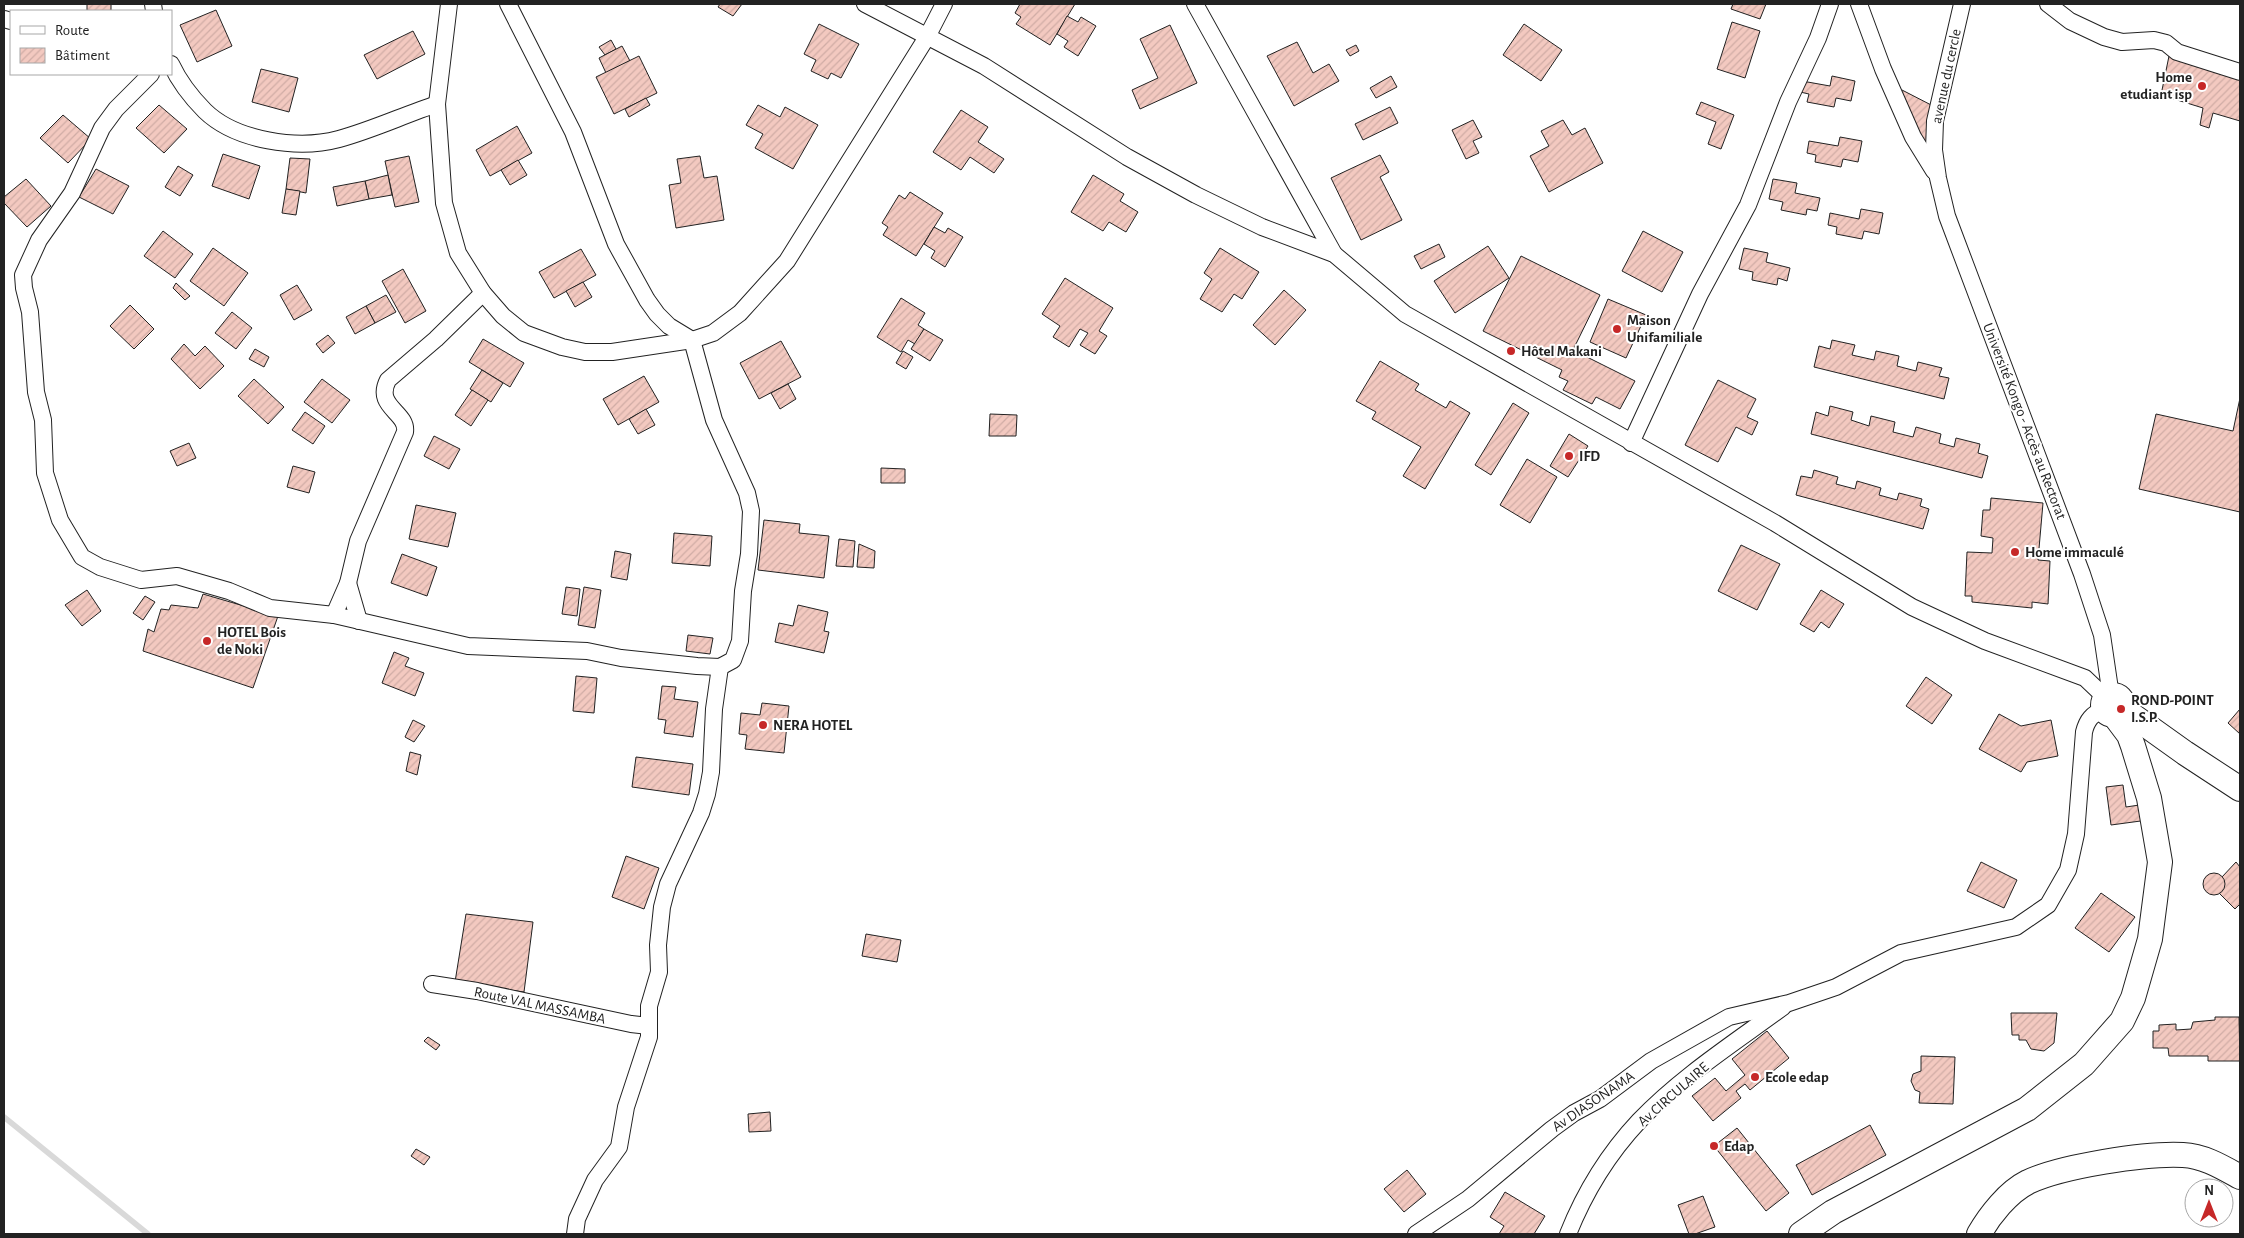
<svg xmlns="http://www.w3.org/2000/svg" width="2244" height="1238" viewBox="0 0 2244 1238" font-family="'Alegreya Sans',sans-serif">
<defs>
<pattern id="building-hatch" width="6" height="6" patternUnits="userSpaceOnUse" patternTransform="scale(1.25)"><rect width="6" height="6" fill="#f3c9c0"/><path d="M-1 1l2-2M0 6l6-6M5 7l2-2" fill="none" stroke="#d0aca5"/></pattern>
</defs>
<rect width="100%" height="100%" fill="#fff"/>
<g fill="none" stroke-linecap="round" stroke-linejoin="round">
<polyline stroke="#d9d9d9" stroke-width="5.5" points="4,1117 148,1234"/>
</g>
<g fill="url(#building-hatch)" stroke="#222">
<rect x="87" y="4" width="24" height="7"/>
<polygon points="720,4 742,4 733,16 718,7"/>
<polygon points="1020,4 1075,4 1050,45 1016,24 1021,17 1015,13"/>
<polygon points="1733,4 1766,4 1760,19 1731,9"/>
<polygon points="216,10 232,46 197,62 180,25"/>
<polygon points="1067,16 1078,22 1081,17 1096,26 1078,56 1064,47 1068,41 1057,34"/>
<polygon points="1732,22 1760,31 1745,78 1717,69"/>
<polygon points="819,24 859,44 841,78 831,73 828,79 811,71 816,60 804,54"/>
<polygon points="1524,24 1562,50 1541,81 1503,55"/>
<polygon points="1170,25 1197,83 1140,109 1132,90 1158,78 1140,39"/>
<polygon points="413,31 425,54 377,79 364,55"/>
<polygon points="611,40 616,49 605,55 599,47"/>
<polygon points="1297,42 1313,73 1329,64 1339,81 1294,106 1267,56"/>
<polygon points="1356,45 1359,51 1350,56 1346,50"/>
<polygon points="622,46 630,61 606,73 599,58"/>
<polygon points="639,56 657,93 614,114 596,77"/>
<polygon points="2169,56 2240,77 2240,121 2213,113 2209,128 2200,125 2203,108 2161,95"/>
<polygon points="261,69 298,78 289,112 252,102"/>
<polygon points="1391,76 1397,87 1376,98 1370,88"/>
<polygon points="1832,76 1855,81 1851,101 1836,98 1834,107 1807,102 1809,94 1800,92 1802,81 1830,86"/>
<polygon points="1902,90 1937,108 1925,149 1897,95"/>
<polygon points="646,98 650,105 629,117 625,109"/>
<polygon points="1701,102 1734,115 1721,149 1708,144 1716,122 1696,114"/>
<polygon points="159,105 187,129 164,153 136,128"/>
<polygon points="758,105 780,117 785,107 818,125 793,169 755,148 763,134 746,125"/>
<polygon points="1390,107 1398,123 1363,140 1355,124"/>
<polygon points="961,110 988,127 978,142 1004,159 994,173 970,157 961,170 933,152"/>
<polygon points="63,115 91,139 68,163 40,138"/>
<polygon points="1473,120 1482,137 1473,141 1479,153 1466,159 1452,130"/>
<polygon points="1563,120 1572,135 1585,128 1603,163 1549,192 1530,156 1549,146 1541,131"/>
<polygon points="517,126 532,153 490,176 476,150"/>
<polygon points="1840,137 1862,141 1858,162 1843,159 1841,167 1815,162 1816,155 1807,153 1809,141 1838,146"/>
<polygon points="223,154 260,166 249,199 212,186"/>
<polygon points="1380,155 1389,172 1380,177 1402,220 1361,240 1331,178"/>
<polygon points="409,156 419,202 395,207 385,161"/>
<polygon points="700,156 704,178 717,176 724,220 676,228 669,185 681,183 677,159"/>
<polygon points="290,158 310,159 306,193 286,189"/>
<polygon points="518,160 527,175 510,185 501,170"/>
<polygon points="178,166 193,175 180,196 165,187"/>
<polygon points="96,169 129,186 113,214 79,197"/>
<polygon points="388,175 392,195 369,199 365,181"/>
<polygon points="1093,175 1124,194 1120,201 1138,212 1126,232 1109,222 1103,231 1071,212"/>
<polygon points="26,179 51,206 27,227 4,203 4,197"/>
<polygon points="1773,179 1797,183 1795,193 1820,198 1817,211 1807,209 1806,215 1781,210 1783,202 1769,199"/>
<polygon points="365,181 369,199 337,206 333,187"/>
<polygon points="286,189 300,191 296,215 282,213"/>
<polygon points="910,192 943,213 916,256 883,235 888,227 882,223 899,195 905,199"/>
<polygon points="1861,209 1883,213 1879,234 1864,231 1862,239 1836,234 1837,227 1828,225 1830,213 1859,219"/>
<polygon points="934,227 945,233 948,228 963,237 945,267 931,258 935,251 924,244"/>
<polygon points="163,231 193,254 175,278 144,256"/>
<polygon points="1643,231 1683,252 1662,292 1622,271"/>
<polygon points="1439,244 1445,257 1421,269 1414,256"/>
<polygon points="1488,246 1509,278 1455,313 1434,281"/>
<polygon points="213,248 248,273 224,306 190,281"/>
<polygon points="1220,248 1259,272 1242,299 1234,294 1222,312 1200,299 1212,279 1204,273"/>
<polygon points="1744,248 1768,253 1766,262 1790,268 1787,281 1778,278 1777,285 1752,280 1753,272 1739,269"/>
<polygon points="581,249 596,275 554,298 539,272"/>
<polygon points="1521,256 1600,295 1573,350 1635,381 1620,409 1596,397 1592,404 1563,390 1568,381 1559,377 1562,370 1483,331"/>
<polygon points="403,269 426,311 405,323 382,281"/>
<polygon points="1065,278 1113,308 1099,331 1107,336 1095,354 1080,345 1088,333 1080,329 1069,347 1053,337 1060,326 1042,314"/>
<polygon points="583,282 592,297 575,307 566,291"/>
<polygon points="176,283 190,296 185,300 173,288"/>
<polygon points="297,285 312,310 294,320 280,295"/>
<polygon points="1284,290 1306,310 1275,345 1253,325"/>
<polygon points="386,295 396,312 375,323 366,306"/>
<polygon points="901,298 925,313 918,325 924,329 915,344 908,340 901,352 877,337"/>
<polygon points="1608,299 1646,315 1626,358 1590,342"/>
<polygon points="130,305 154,329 134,349 110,326"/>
<polygon points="366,306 375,323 355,334 346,317"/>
<polygon points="232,312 252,328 236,349 215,333"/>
<polygon points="924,329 943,340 930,361 911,349"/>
<polygon points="328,335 335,343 323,353 316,344"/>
<polygon points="483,339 524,363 510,387 469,362"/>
<polygon points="1832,340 1855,345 1852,355 1874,360 1876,351 1899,356 1897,366 1916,371 1918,362 1942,368 1939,376 1949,378 1944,399 1814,367 1819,346 1830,349"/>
<polygon points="781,341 801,377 759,399 740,363"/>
<polygon points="184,344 195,356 205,346 224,366 200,389 171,359"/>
<polygon points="255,349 269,357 264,367 249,359"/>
<polygon points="903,351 913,357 906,369 896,363"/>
<polygon points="1380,361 1419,384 1415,390 1446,408 1450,401 1470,413 1425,489 1403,476 1421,447 1372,419 1376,412 1356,401"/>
<polygon points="482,370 503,383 491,402 470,389"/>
<polygon points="644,376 659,402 618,425 603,399"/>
<polygon points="254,379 284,407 268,424 238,396"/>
<polygon points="322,379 350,400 332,423 304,402"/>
<polygon points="1718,380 1756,399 1747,417 1758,422 1752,435 1736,427 1718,462 1685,445"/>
<polygon points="788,384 796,399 780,409 771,393"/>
<polygon points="472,390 488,400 471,426 455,415"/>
<polygon points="2240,398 2240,512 2139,489 2156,414 2233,431"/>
<polygon points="1513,403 1529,413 1491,475 1475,465"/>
<polygon points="1830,406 1853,412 1851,420 1869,426 1871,416 1895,422 1893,432 1913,437 1916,427 1941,434 1939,443 1954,447 1956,438 1980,444 1978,453 1988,456 1982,478 1811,434 1816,412 1828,416"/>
<polygon points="646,409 655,425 638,434 629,419"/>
<polygon points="305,412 325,426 313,444 292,430"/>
<polygon points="990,414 1017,415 1016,436 989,436"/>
<polygon points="1569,434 1588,446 1568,477 1550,466"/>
<polygon points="434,436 460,449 449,469 424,456"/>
<polygon points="189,443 196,458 177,466 170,451"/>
<polygon points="1527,459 1557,477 1530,523 1500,505"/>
<polygon points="293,466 315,472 309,493 287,487"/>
<polygon points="881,468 905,469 905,483 881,483"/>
<polygon points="1814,470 1838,477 1836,484 1855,489 1857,481 1881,488 1879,495 1897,500 1899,493 1922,499 1920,506 1929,509 1923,529 1796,495 1801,476 1812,478"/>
<polygon points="1991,498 2043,503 2038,560 2050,561 2048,604 2032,602 2032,608 1972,602 1972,596 1965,596 1967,552 1992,553 1993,538 1981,536 1983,510 1990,510"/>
<polygon points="416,505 456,513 448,547 409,539"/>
<polygon points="764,520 800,524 799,533 829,536 824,578 758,570"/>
<polygon points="674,533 712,536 710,566 672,563"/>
<polygon points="839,539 855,541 853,567 836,566"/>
<polygon points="859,544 875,551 874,568 857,567"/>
<polygon points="1741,545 1780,564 1757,610 1718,591"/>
<polygon points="615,551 631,554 627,580 611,577"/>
<polygon points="402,554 437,567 427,596 391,583"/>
<polygon points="566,587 580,589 577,616 562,614"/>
<polygon points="584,587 601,590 595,628 578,625"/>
<polygon points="87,590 101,611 82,626 65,605"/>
<polygon points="1821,590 1844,604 1829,628 1821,622 1814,632 1800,624"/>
<polygon points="203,594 278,616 253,688 143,651 148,629 154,632 161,609 169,610 171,605 198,608"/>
<polygon points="145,596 155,602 143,620 133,613"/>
<polygon points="798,605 828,612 824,631 829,632 824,653 775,642 779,623 793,626"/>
<polygon points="688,635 713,638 710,654 686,651"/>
<polygon points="394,652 409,658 405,666 424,673 415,696 382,683"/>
<polygon points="576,676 597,678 594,713 573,711"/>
<polygon points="1926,677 1952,695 1932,724 1906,706"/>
<polygon points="662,686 676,687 674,699 698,702 693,737 664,733 666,720 658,719"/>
<polygon points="762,703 789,706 784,753 745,749 747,735 739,734 741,713 760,715"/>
<polygon points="2240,709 2240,734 2228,723"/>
<polygon points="1999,714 2021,726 2051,720 2058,756 2027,762 2021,772 1979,749"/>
<polygon points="413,720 425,726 414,742 405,737"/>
<polygon points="410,752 421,755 417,775 406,771"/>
<polygon points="636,757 693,764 689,795 632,787"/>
<polygon points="2123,785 2126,807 2146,804 2148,820 2111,825 2106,787"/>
<polygon points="626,856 659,868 644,909 612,897"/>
<polygon points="1981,862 2017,880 2004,908 1967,891"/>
<polygon points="2236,862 2240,867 2240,904 2235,909 2219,893 2224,886 2222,877"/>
<circle cx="2214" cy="884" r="11"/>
<polygon points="2101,893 2135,917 2109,952 2075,928"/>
<polygon points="466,914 533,922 524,992 455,982"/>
<polygon points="866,934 901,940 897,962 862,956"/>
<polygon points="2011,1013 2057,1013 2054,1043 2044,1051 2031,1049 2026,1040 2019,1040 2019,1035 2012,1035"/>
<polygon points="2215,1017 2239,1017 2240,1061 2208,1061 2208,1056 2169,1056 2168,1048 2153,1048 2153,1031 2159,1031 2159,1025 2176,1024 2176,1030 2191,1029 2193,1022 2215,1020"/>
<polygon points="1767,1031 1789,1058 1750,1090 1745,1084 1736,1091 1741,1098 1713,1121 1692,1096 1715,1078 1726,1091 1745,1075 1732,1059"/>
<polygon points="428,1037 440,1045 436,1050 424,1041"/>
<polygon points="1921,1056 1955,1057 1953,1104 1919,1103 1920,1092 1915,1090 1911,1081 1913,1074 1921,1071"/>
<polygon points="770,1112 771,1131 749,1132 748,1114"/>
<polygon points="1870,1125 1886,1155 1812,1195 1796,1165"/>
<polygon points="1737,1128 1789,1193 1766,1211 1714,1146"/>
<polygon points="416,1149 430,1157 424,1165 411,1156"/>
<polygon points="1407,1170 1426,1194 1404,1212 1384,1189"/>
<polygon points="1505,1192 1545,1216 1534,1234 1499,1234 1504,1226 1490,1217"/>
<polygon points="1703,1196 1715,1227 1695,1234 1689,1234 1678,1205"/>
</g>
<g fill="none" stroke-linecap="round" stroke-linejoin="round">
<defs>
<g id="street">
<polyline points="153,4 154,11"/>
<polyline points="449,4 437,104 444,203 458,253 483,293 503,316 524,333 562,347 585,352 612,352 692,340 713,333 740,313 787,261 927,37 944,4"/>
<polyline points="865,4 984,66 1127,157 1196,195 1262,227 1334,254 1405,314 1775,523 1912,607 1985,641 2085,678 2106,698"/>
<polyline points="1195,4 1334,254"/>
<polyline points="1859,4 1883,69 1913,137 1934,171"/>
<polyline points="1962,4 1935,121 1934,150 1938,178 1947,216 2082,574 2102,635 2111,696"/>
<polyline points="2048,4 2070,21 2104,37 2122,42 2154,40 2166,43 2177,52 2240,72"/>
<polyline points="4,19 11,21"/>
<path d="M 171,64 C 179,81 192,98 205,111 C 236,141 298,150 339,139 C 372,130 404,115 437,104"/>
<polyline points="151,74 116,109 102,128 72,193 39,240 23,275 24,288 30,312 36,392 43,420 45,473 60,520 82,557 100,567 141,580 177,576 229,591 270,608 334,615 468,646 587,651 621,658 697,666 720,667 733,660 740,641 743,591 749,554 751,511 747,493 714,420 692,340 669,326 657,314 647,300 616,244 573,132 508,4"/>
<polyline points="1631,443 1700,294 1748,205 1788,102 1818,38 1830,4"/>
<polyline points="348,583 359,621"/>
<path d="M 334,615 L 348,583 L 358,541 L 405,432 C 408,412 374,407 388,380 L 436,339 L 483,293"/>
<polyline points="432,984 477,991 631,1024 649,1026"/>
<polyline points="575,1234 577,1219 595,1180 619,1147 626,1107 649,1037 649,1006 659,972 658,945 662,907 668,884 701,813 707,794 711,772 714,709 720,667"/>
<path d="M 1416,1234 L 1468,1199 L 1552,1129 L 1574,1113 L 1600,1099 L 1651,1061 L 1729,1017 L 1789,1003 L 1836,987 L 1901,953 L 2016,927 L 2048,905 L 2068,870 L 2076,834 L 2084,732 C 2087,720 2092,714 2104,709"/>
<path d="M 1568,1234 C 1584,1194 1609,1153 1639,1121 C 1681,1077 1734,1043 1783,1007"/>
</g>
<g id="secondary">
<circle cx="2113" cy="705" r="10"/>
<polyline points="2122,708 2185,753 2240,789"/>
<polyline points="1801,1234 1833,1212 2027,1109 2084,1064 2122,1021 2133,998 2150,939 2160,862 2149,798 2133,746 2129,735 2114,715"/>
<path d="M 1979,1234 C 1990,1215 2008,1192 2028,1182 C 2062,1166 2146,1153 2183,1155 C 2204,1156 2222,1167 2240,1177"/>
</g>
</defs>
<use href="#street" stroke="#222" stroke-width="18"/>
<use href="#secondary" stroke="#222" stroke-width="26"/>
<use href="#street" stroke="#fff" stroke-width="16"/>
<use href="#secondary" stroke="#fff" stroke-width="24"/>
</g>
<g fill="#c62828" stroke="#fff" stroke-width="2">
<circle cx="2202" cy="86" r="5"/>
<circle cx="1617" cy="329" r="5"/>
<circle cx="1511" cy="351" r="5"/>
<circle cx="1569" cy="456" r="5"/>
<circle cx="2015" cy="552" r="5"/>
<circle cx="207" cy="641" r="5"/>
<circle cx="2121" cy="709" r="5"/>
<circle cx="763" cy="725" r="5"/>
<circle cx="1755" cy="1077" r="5"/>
<circle cx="1714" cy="1146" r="5"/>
</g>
<g text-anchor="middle" stroke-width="4" stroke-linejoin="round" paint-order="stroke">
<g font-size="15" fill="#222" stroke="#fff">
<text transform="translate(1946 76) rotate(-78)" y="5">avenue du cercle</text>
<text transform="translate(2025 421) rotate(69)" y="5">Université Kongo - Accès au Rectorat</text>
<text transform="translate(540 1005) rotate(12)" y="5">Route VAL MASSAMBA</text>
<text transform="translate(1673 1094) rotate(-41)" y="5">Av CIRCULAIRE</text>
<text transform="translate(1593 1101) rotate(-34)" y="5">Av DIASONAMA</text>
</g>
<g font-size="15" font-weight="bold" fill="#222" stroke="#fff" text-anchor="start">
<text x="2192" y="82" text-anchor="end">Home<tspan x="2192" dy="17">etudiant isp</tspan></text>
<text x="1627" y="325">Maison<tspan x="1627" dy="17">Unifamiliale</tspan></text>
<text x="1521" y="356">Hôtel Makani</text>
<text x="1579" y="461">IFD</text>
<text x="2025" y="557">Home immaculé</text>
<text x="217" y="637">HOTEL Bois<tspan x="217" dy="17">de Noki</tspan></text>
<text x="2131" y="705">ROND-POINT<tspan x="2131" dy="17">I.S.P.</tspan></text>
<text x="773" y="730">NERA HOTEL</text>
<text x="1765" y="1082">Ecole edap</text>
<text x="1724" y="1151">Edap</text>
</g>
</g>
<rect width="2244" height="1238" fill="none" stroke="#222222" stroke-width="10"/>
<rect x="10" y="10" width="162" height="65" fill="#ffffff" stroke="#a7a7a7"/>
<rect x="20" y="26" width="25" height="8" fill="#ffffff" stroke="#a7a7a7"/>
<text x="55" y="35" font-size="15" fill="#222222">Route</text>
<rect x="20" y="48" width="25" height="15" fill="url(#building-hatch)" stroke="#a7a7a7"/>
<text x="55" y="60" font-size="15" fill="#222222">Bâtiment</text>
<g transform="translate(2209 1203)"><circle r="24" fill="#ffffff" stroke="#a7a7a7"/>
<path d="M0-4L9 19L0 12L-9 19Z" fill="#c62828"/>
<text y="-8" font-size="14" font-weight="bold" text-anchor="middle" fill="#222222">N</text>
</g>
</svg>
